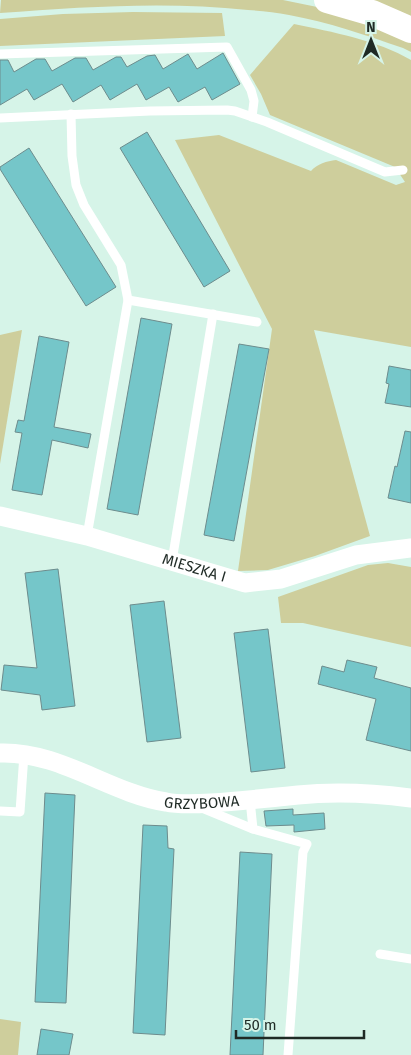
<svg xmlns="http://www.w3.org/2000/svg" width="411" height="1055" viewBox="0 0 411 1055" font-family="'Fira Sans',sans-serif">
<rect width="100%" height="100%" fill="#d6f4e8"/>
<g fill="#cece9c">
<path d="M 1,0 L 283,0 L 322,8 L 411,37 L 411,52 L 403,48 C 365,35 328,22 289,15 C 276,12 261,11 248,10 C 165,1 82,7 0,13 Z"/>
<polygon points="367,0 411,0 411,18"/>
<polygon points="133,12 222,13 225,36 0,46 0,19 63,14"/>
<path d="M 294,24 C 332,32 377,40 411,60 L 411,347 L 314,330 L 370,536 L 315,556 L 268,570 L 238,571 L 272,329 L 175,140 L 219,135 L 311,171 C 317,164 327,161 336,160 L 396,185 L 405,182 L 395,167 L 270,115 L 261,94 L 250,75 Z"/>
<polygon points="22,330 0,464 0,335"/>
<polygon points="388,563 411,567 411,647 303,623 281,623 278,597 368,565"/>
<polygon points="0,1019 21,1022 18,1055 0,1055"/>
</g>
<g fill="#75c6c9" stroke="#6d8c8d">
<polygon points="223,53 240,84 212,100 205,87 178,102 169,87 146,100 137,84 110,100 101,85 73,102 62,84 34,100 27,89 0,105 0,60 8,60 14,72 36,59 45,59 52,71 75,58 86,58 93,70 116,57 121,57 127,67 147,56 155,55 163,69 188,54 197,69"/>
<polygon points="147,132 230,271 204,287 120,148"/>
<polygon points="29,148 116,287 86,306 0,169 0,167"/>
<polygon points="141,318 172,324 138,515 107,509"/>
<polygon points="39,336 69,342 54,427 91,434 88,448 52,440 42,495 12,490 22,433 15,432 18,420 24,421"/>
<polygon points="239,344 269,349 234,541 204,535"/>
<polygon points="389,366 411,370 411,407 385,403 389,384 386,383"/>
<polygon points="405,431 411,432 411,503 388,498 395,466 397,467"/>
<polygon points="58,569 75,706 42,710 40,695 1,690 4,665 37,668 25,573"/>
<polygon points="164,601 181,738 147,742 130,605"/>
<polygon points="268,629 285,768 251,772 234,633"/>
<polygon points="347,660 377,667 374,678 411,688 411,751 366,740 376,699 318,684 322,666 344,672"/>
<polygon points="45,793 75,795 66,1003 35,1002"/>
<polygon points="293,809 293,815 324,813 325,829 294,832 294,825 266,826 264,811"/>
<polygon points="143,825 167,826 168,848 174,849 165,1035 133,1033"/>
<polygon points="240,852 272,854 263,1055 230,1055"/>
<polygon points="41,1029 73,1034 69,1055 37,1055"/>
</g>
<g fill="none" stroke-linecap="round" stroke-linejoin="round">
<g stroke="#fff" stroke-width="9">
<polyline points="0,54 227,47 251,90 254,101 252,117"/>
<polyline points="71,114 72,156 76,185 84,205 121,265 128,300 87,536"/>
<polyline points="0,118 150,111 227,110 235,111 267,122 385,172 403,170"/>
<polyline points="128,300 257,322"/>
<polyline points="172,561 213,314"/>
<polyline points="250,800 253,829 307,844 303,852 288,1055"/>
<polyline points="202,808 253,829"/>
<polyline points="0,811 20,812 24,754"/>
<polyline points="380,954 411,959"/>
</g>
<g stroke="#fff" stroke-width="19">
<path id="s1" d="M 0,516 L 87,536 L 245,583 L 281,579 L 356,555 L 411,548"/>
<path id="s2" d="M 0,753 C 60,751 109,793 166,802 C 180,805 196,804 211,803 C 240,801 269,798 298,795 C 336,791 373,793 411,798"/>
</g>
<polyline stroke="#fff" stroke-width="26" points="327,0 372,13 411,30"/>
</g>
<g text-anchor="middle" stroke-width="4" stroke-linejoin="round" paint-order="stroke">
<g font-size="15" fill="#1f2a25" stroke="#d6f4e8">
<text dy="5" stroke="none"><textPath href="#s1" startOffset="201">MIESZKA I</textPath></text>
<text dy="5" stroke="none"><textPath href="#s2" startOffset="210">GRZYBOWA</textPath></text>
</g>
</g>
<g transform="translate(371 40)" stroke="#d6f4e8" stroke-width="4" paint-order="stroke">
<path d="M0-4L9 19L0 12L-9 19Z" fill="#1f2a25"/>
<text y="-8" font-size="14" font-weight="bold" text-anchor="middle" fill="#1f2a25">N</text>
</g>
<path d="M236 1030v8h128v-8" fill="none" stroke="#1f2a25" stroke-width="2.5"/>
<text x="244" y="1030" font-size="15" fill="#1f2a25" stroke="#d6f4e8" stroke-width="4" paint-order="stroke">50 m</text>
</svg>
